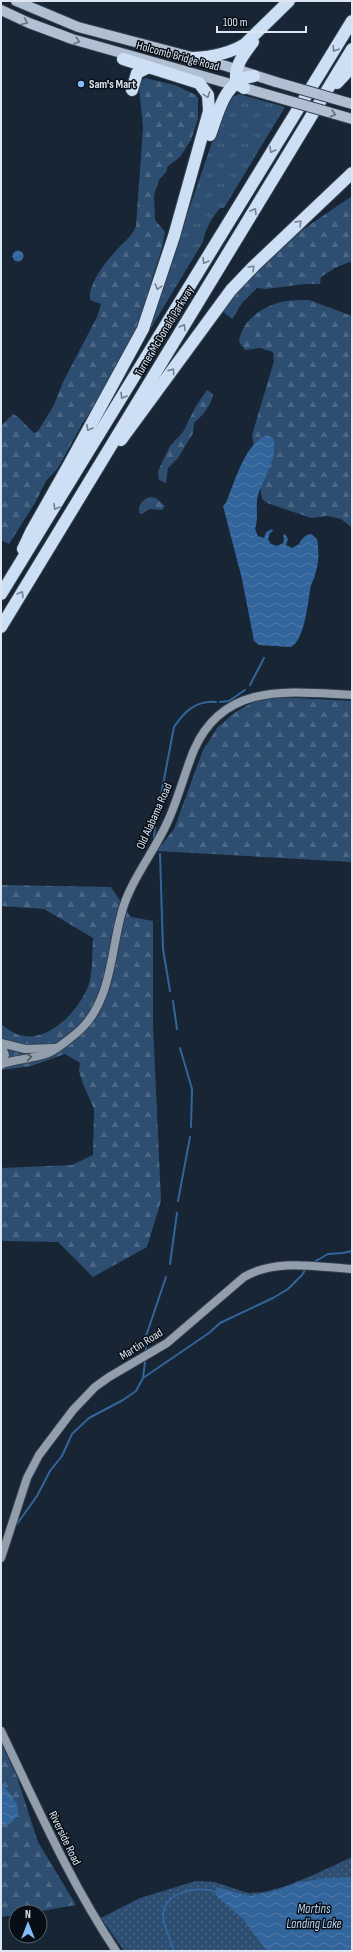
<svg xmlns="http://www.w3.org/2000/svg" width="353" height="1952" viewBox="0 0 353 1952" font-family="'Sofia Sans Condensed',sans-serif">
<defs>
<pattern id="grass-tufts" width="24" height="20" patternUnits="userSpaceOnUse"><rect width="24" height="20" fill="#2e4e71"/><path d="M3 7l-1-3M5 7V3M7 7l1-3M15 17l-1-3M17 17v-4M19 17l1-3" fill="none" stroke="#4c6786"/></pattern>
<pattern id="forest-firs" width="22" height="20" patternUnits="userSpaceOnUse"><rect width="22" height="20" fill="#2e4e71"/><path d="M5 1l3.5 6h-7zM16 11l3.5 6h-7z" fill="#4c6786"/></pattern>
<pattern id="park-dots" width="8" height="8" patternUnits="userSpaceOnUse"><rect width="8" height="8" fill="#2e4e71"/><path d="M2 2h.1M6 6h.1" fill="none" stroke="#4c6786" stroke-width="1.8" stroke-linecap="round"/></pattern>
<pattern id="water-waves" width="16" height="10" patternUnits="userSpaceOnUse"><rect width="16" height="10" fill="#32659b"/><path d="M0 5q4-4 8 0t8 0" fill="none" stroke="#4f7ba9"/></pattern>
</defs>
<rect width="100%" height="100%" fill="#172535"/>
<path fill="url(#grass-tufts)" d="M 239,94 L 285,107 L 224,208 L 220,208 C 212,218 205,229 203,242 L 140,346 L 173,256 L 224,107 L 227,100 Z"/>
<g fill="url(#forest-firs)">
<path d="M 145,78 L 175,85 L 196,95 L 198,98 L 198,119 L 191,140 L 180,157 L 168,166 L 166,172 L 159,180 L 154,195 L 155,220 L 165,232 L 162,248 L 137,327 L 90,413 L 82,424 L 58,468 L 46,481 L 35,503 L 9,544 L 1,540 L 1,426 L 13,414 L 18,417 L 34,433 L 38,431 L 54,405 L 63,382 L 97,317 L 101,304 L 90,300 C 88,285 104,264 114,253 C 122,243 132,237 136,226 L 143,128 L 139,87 L 142,80 Z"/>
<polygon points="352,196 352,261 335,268 321,277 320,284 305,284 266,289 257,288 242,303 232,319 221,310 247,278 289,239"/>
<path d="M 309,300 L 352,316 L 352,528 L 341,519 L 327,516 L 311,518 L 267,503 L 262,499 L 252,435 L 274,361 L 273,352 L 260,348 L 245,350 L 239,342 C 241,321 262,307 281,302 C 290,300 300,300 309,300 Z"/>
<path d="M 207,390 L 213,394 C 211,406 203,415 194,423 L 193,433 L 178,458 L 168,468 L 166,483 L 159,480 L 158,471 L 170,446 L 183,432 L 196,406 Z"/>
<path d="M 150,497 L 156,498 L 165,506 L 162,510 L 150,509 L 142,514 L 139,513 C 138,505 143,499 150,497 Z"/>
<polygon points="277,697 352,701 352,862 157,851 174,829 203,750 217,728 234,713 255,701"/>
<path d="M 1,885 L 111,887 L 131,917 L 153,921 L 153,1024 L 161,1201 L 147,1247 L 93,1277 L 58,1242 L 1,1241 L 1,1168 L 72,1165 L 93,1155 L 94,1109 L 83,1084 L 79,1071 L 80,1063 L 65,1054 L 31,1066 L 1,1070 L 1,1025 C 7,1028 14,1034 20,1035 C 49,1044 81,1008 89,984 C 93,970 92,952 93,938 L 44,909 L 1,906 Z"/>
<polygon points="1,1743 17,1777 38,1842 76,1905 35,1912 16,1912 16,1915 1,1917"/>
</g>
<polygon fill="url(#park-dots)" points="352,1857 352,1951 124,1951 101,1918 140,1898 196,1881 215,1882 248,1893 264,1892 283,1887 311,1876"/>
<g fill="url(#water-waves)">
<circle cx="18" cy="256" r="5.5"/>
<path d="M 267,435 L 273,438 C 279,457 263,478 258,495 C 255,508 259,517 255,529 L 258,536 L 264,538 L 266,532 L 272,529 L 273,531 L 270,533 L 268,539 L 271,544 L 277,546 L 283,543 L 284,538 L 283,535 L 285,534 L 288,539 L 286,545 L 292,548 L 299,544 C 301,539 305,535 311,534 L 317,539 C 320,554 318,572 311,585 C 308,601 305,640 291,647 L 259,645 L 254,641 L 242,579 L 223,506 L 226,503 C 234,484 245,443 267,435 Z"/>
<path d="M 1,1782 C 11,1796 29,1810 9,1824 L 1,1824 Z"/>
<polygon points="352,1877 352,1951 267,1951 243,1919 216,1895 216,1887 250,1896 278,1890 296,1883 326,1878"/>
</g>
<g fill="none" stroke-linecap="round" stroke-linejoin="round">
<g stroke="#32659b" stroke-width="2">
<polyline points="250,685 264,658"/>
<polyline points="220,702 229,701 245,690"/>
<path d="M 157,816 L 174,727 C 184,712 196,700 216,702"/>
<polyline points="154,837 155,827"/>
<polyline points="160,854 163,949 170,991"/>
<polyline points="173,1001 177,1029"/>
<polyline points="180,1048 192,1089 191,1127"/>
<polyline points="178,1201 190,1137"/>
<polyline points="314,1262 328,1254 343,1253 352,1251"/>
<polyline points="170,1264 177,1213"/>
<polyline points="146,1350 145,1339 166,1277"/>
<polyline points="143,1378 145,1362"/>
<polyline points="17,1524 37,1496 50,1471 62,1456 72,1434 89,1418 123,1400 136,1391 143,1378 209,1333 220,1323 273,1298 288,1289 302,1275 307,1267"/>
<path d="M 174,1951 C 171,1940 163,1926 163,1915 C 165,1890 199,1886 217,1892"/>
</g>
<defs>
<g id="secondary">
<polyline points="1,1043 25,1049 55,1048"/>
<polyline points="1,1045 5,1055 1,1065"/>
<path d="M 2,1064 C 16,1059 31,1059 46,1054 C 55,1051 75,1035 82,1028 C 111,999 111,952 121,915 C 129,882 153,854 167,823 C 178,800 184,774 194,750 C 224,681 291,692 352,695"/>
<path d="M 1,1558 L 27,1478 L 39,1455 L 73,1410 L 95,1387 L 109,1377 L 167,1343 L 244,1277 C 277,1258 316,1267 352,1269"/>
<path d="M 1,1731 C 37,1806 70,1882 116,1951"/>
</g>
<g id="primary">
<polyline points="16,1 78,27 226,66 276,82"/>
<polyline points="1,10 29,23 72,39 269,95"/>
</g>
<g id="highway">
<path d="M 193,58 C 212,57 229,54 245,44 L 289,1"/>
<polyline points="337,83 352,67"/>
<path d="M 244,88 L 236,79 C 235,64 245,53 253,42"/>
<polyline points="132,90 137,73 147,68"/>
<path d="M 210,135 C 219,111 224,80 254,76"/>
<polyline points="121,440 231,290 254,266 352,173"/>
<polyline points="23,549 31,532 70,463 143,329 174,236 209,111 208,95 199,83 123,59"/>
<polyline points="1,594 352,21"/>
<polyline points="1,627 352,49"/>
</g>
</defs>
<use href="#secondary" stroke="#33404f" stroke-width="10"/>
<use href="#primary" stroke="#33404f" stroke-width="12"/>
<use href="#highway" stroke="#33404f" stroke-width="14"/>
<use href="#secondary" stroke="#929eab" stroke-width="8"/>
<use href="#primary" stroke="#b0c0d2" stroke-width="10"/>
<use href="#highway" stroke="#ccdff4" stroke-width="12"/>
<defs>
<g id="primary-bridge">
<polyline points="276,82 352,104"/>
<polyline points="269,95 352,119"/>
</g>
</defs>
<use href="#primary-bridge" stroke="#33404f" stroke-width="12" stroke-linecap="butt"/>
<use href="#primary-bridge" stroke="#b0c0d2" stroke-width="10"/>
</g>
<defs><path id="oneway-chevron" d="M-2-3.5L2.5 0L-2 3.5" fill="none" stroke-width="1.6" stroke-linecap="round" stroke-linejoin="round"/></defs>
<g stroke="#64707d">
<use href="#oneway-chevron" transform="translate(25 22) rotate(25)"/>
<use href="#oneway-chevron" transform="translate(77 41) rotate(17)"/>
<use href="#oneway-chevron" transform="translate(333 114) rotate(16)"/>
</g>
<g stroke="#748190">
<use href="#oneway-chevron" transform="translate(335 49) rotate(122)"/>
<use href="#oneway-chevron" transform="translate(207 95) rotate(69)"/>
<use href="#oneway-chevron" transform="translate(272 150) rotate(121)"/>
<use href="#oneway-chevron" transform="translate(254 211) rotate(-59)"/>
<use href="#oneway-chevron" transform="translate(299 223) rotate(-44)"/>
<use href="#oneway-chevron" transform="translate(205 261) rotate(121)"/>
<use href="#oneway-chevron" transform="translate(252 268) rotate(-45)"/>
<use href="#oneway-chevron" transform="translate(158 287) rotate(107)"/>
<use href="#oneway-chevron" transform="translate(183 327) rotate(-59)"/>
<use href="#oneway-chevron" transform="translate(172 371) rotate(-55)"/>
<use href="#oneway-chevron" transform="translate(123 396) rotate(121)"/>
<use href="#oneway-chevron" transform="translate(89 428) rotate(119)"/>
<use href="#oneway-chevron" transform="translate(56 507) rotate(121)"/>
<use href="#oneway-chevron" transform="translate(21 594) rotate(-59)"/>
</g>
<use stroke="#4d5660" href="#oneway-chevron" transform="translate(29 1057) rotate(-7)"/>
<circle fill="#83bcfb" stroke="#080e15" stroke-width="1.5" cx="81" cy="84" r="4"/>
<g text-anchor="middle" stroke-width="3" stroke-linejoin="round" paint-order="stroke">
<g font-size="12" fill="#dce5f0" stroke="#080e15">
<text transform="translate(178 56) rotate(15)" y="4">Holcomb Bridge Road</text>
<text transform="translate(164 331) rotate(-59)" y="4">Turner McDonald Parkway</text>
<text transform="translate(154 816) rotate(-66)" y="4">Old Alabama Road</text>
<text transform="translate(141 1344) rotate(-32)" y="4">Martin Road</text>
<text transform="translate(65 1838) rotate(64)" y="4">Riverside Road</text>
</g>
<g font-size="12" font-weight="bold" fill="#dce5f0" stroke="#080e15" text-anchor="start">
<text x="89" y="88">Sam's Mart</text>
</g>
<g font-size="13" font-style="italic" fill="#b5d1f1" stroke="#080e15">
<text x="314" y="1913">Martins<tspan x="314" dy="15">Landing Lake</tspan></text>
</g>
</g>
<rect width="353" height="1952" fill="none" stroke="#dce5f0" stroke-width="4"/>
<g transform="translate(28 1924)"><circle r="19" fill="#080e15" stroke="#5d646d"/>
<path d="M0-3L7 15L0 10L-7 15Z" fill="#83bcfb"/>
<text y="-6" font-size="11" font-weight="bold" text-anchor="middle" fill="#dce5f0">N</text>
</g>
<path d="M217 26v6h89v-6" fill="none" stroke="#dce5f0" stroke-width="2"/>
<text x="223" y="26" font-size="12" fill="#dce5f0" stroke="#080e15" stroke-width="3" paint-order="stroke">100 m</text>
</svg>
